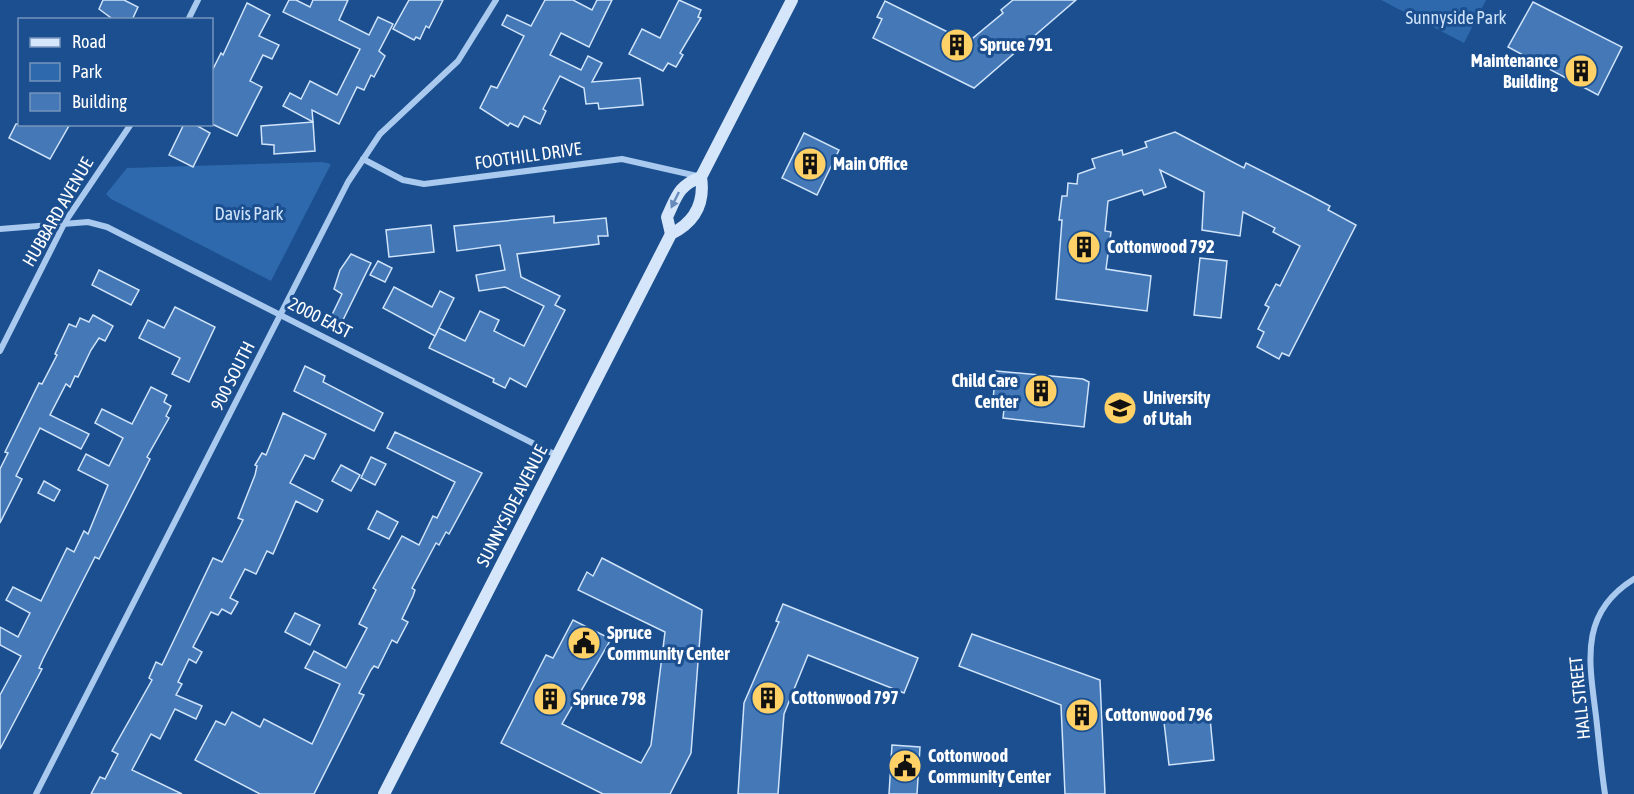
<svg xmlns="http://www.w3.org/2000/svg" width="1634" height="794" viewBox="0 0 1634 794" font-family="'Asap Condensed',sans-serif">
<rect width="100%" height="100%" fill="#1b4f8f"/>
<g fill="#2e69ad">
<polygon points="1381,0 1486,0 1464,43"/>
<polygon points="322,162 331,164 271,281 111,199 106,194 127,168"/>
</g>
<g fill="#4478b7" stroke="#cfe3fa" stroke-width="1.5">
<polygon points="103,0 124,0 138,7 132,20 114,20 99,9"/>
<polygon points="289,0 296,0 310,7 313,0 348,0 339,20 369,35 378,17 393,24 379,51 385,56 374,77 371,75 364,90 357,87 339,124 312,110 313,122 283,106 290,93 301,99 310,81 337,95 360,49 283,12"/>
<polygon points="409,0 443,0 429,28 426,26 420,39 416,37 414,40 393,29"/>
<polygon points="545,0 573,0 592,10 597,0 612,0 589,47 561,33 550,55 581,70 588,56 602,63 592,82 640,78 643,105 599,109 598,103 586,104 584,88 560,76 543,109 546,111 540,124 524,116 518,127 510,123 508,126 480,108 491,86 497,88 524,36 502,25 507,15 531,26"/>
<polygon points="679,0 701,10 698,17 701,18 680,53 683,55 676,67 668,63 663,71 629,54 642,29 660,38"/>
<polygon points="1013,0 1076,0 974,88 873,38 882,19 877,17 885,1 968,42 1003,13 1001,10"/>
<polygon points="1533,2 1622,47 1598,95 1508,47"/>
<polygon points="247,3 270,15 259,36 279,45 272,59 263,55 250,81 262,87 237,136 212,124 212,71 221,53 223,55"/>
<polygon points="313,122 315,151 274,154 274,145 262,144 261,126"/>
<polygon points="16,124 70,124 50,159 9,138"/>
<polygon points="184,124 194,124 210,133 193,167 169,155"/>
<polygon points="1175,132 1244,168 1246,163 1309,195 1330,206 1328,210 1356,225 1289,356 1282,353 1279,359 1257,347 1264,332 1258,329 1269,307 1265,305 1276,284 1280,286 1300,246 1273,232 1275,228 1243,212 1240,236 1202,230 1204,192 1160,170 1166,187 1144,195 1142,190 1108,201 1105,231 1111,232 1106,269 1151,276 1147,311 1056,299 1062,220 1059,220 1062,196 1067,196 1068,183 1077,184 1078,174 1095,168 1092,159 1122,150 1123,155 1147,147 1145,142"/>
<polygon points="804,133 839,150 817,195 782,178"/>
<polygon points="554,216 554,223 606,218 608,236 598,236 599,244 517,254 521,277 560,296 555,305 565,310 526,387 510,378 505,388 493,382 494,379 429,348 439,328 465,341 480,311 499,320 494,331 524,346 544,306 505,287 479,291 476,275 505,270 500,245 457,251 454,226"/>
<polygon points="431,225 434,252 389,257 386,230"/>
<polygon points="351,254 371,263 342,322 331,317 342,294 334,289 340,270"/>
<polygon points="1200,258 1227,261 1221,318 1194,315"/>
<polygon points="378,261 392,268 385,282 370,275"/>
<polygon points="99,270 139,290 131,305 92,285"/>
<polygon points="394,287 432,307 440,291 454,298 435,336 383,308"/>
<polygon points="175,307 215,327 189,382 172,374 180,358 139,338 148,320 164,328"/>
<polygon points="93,315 113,326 105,341 99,338 91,350 78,377 75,376 70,387 66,384 50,415 89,434 81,449 40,428 16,476 22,479 0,523 0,469 8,453 5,452 39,383 42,384 57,355 55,354 69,324 76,327 80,318 89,322"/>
<polygon points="305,366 325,376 323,382 383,413 374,431 294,391"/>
<polygon points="996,371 1083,379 1089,382 1084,427 1003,418 1005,401 993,399"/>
<polygon points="151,387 167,395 164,402 171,406 166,416 169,418 147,457 150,459 99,559 95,557 43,659 39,668 42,669 0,749 0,695 21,656 0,645 0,627 18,637 30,613 6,600 13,587 41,601 67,548 74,552 84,531 88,534 108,485 78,470 86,454 109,466 123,438 95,423 102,409 132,424"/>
<polygon points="283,413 326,434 314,459 305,455 290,483 323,500 317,512 296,501 273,554 267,551 256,574 245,569 230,598 238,602 231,614 222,609 218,615 211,612 193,647 202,652 196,663 189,659 178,682 182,684 176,695 202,706 196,719 175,709 160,739 151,734 132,770 182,794 91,794 100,777 105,779 118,754 112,751 152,680 149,678 156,662 162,665 213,558 222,562 243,520 238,518 255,475 257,466 255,465 262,453 266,455"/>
<polygon points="395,432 482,473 449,534 446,532 439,545 436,543 412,588 415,590 413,596 402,619 408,622 397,643 392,640 378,668 374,666 371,670 359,693 364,695 314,794 260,794 195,760 216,721 225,725 232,712 260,727 264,719 312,744 340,684 305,668 314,651 346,668 367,628 359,624 376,590 373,588 402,536 419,545 433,516 437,518 455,482 387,448"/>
<polygon points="371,457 386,464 375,485 361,478"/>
<polygon points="341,465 360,475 351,491 332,481"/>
<polygon points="44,481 60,490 54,501 38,493"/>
<polygon points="377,511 398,522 389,539 368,529"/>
<polygon points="602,558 702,610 691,753 670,794 603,794 501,743 546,655 553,658 573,620 611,639 562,724 641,763 651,745 665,632 578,590 587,572 593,576"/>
<polygon points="783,604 918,658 904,693 808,655 784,714 778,794 738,794 744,703 779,622 776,621"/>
<polygon points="295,613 320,625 310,645 285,632"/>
<polygon points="972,634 1100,680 1105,794 1065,794 1061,705 959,666"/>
<polygon points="1210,718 1214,760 1169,765 1164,722"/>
<polygon points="892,745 920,747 917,794 889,794"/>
</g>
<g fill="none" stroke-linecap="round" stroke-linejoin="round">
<g stroke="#a9c9ee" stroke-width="6">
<polyline points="188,20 198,0"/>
<polyline points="363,159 403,180 424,184 622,159 697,176"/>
<polyline points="0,229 88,222 107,227 558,456"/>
<polyline points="0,351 65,222 131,124"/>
<polyline points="36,794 348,182 380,134 458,61 496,0"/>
<path d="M 1605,794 C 1601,768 1599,742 1596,716 C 1589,661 1579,613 1634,579"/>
</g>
<g stroke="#d6e6fa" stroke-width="12">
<path d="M 671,234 L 667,217 C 677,196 678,186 701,177"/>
<path d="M 384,794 L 671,234 C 695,222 705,203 701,177 L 792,0"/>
</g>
</g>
<defs><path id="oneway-solid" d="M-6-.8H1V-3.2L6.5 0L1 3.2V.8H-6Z" transform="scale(1.5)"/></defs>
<use fill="#668bba" href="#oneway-solid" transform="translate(675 200) rotate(116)"/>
<defs>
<symbol id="building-disc" viewBox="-11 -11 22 22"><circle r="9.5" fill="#ffd166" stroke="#1b4f8f"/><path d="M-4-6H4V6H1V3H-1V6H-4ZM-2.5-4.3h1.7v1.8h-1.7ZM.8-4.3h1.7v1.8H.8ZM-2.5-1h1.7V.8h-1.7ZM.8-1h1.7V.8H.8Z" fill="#111"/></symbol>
<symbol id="university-disc" viewBox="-11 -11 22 22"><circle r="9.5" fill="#ffd166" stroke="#1b4f8f"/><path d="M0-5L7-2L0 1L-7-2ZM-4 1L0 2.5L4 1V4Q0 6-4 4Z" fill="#111"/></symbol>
<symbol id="civic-disc" viewBox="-11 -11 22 22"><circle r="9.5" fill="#ffd166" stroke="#1b4f8f"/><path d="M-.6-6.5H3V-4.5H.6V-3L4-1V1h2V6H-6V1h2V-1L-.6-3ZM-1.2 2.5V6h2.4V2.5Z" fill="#111"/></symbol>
</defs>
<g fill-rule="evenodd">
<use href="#building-disc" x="938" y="26" width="38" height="38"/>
<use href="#building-disc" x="1562" y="52" width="38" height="38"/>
<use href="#building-disc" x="791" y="145" width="38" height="38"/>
<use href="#building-disc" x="1065" y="228" width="38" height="38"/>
<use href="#building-disc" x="1022" y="372" width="38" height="38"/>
<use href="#university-disc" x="1101" y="389" width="38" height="38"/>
<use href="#civic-disc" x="565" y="624" width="38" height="38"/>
<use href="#building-disc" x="749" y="679" width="38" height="38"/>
<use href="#building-disc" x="531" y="680" width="38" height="38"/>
<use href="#building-disc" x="1063" y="696" width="38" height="38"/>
<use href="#civic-disc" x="886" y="747" width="38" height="38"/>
</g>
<g text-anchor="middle" stroke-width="6" stroke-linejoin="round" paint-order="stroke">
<g font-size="18" fill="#cfe3fa" stroke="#1b4f8f">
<text x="1456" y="24">Sunnyside Park</text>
<text x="249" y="220">Davis Park</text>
</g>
<g font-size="18" font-weight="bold" fill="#fff" stroke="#1b4f8f" text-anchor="start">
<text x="980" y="51">Spruce 791</text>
<text x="1558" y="67" text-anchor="end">Maintenance<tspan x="1558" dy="21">Building</tspan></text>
<text x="833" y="170">Main Office</text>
<text x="1107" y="253">Cottonwood 792</text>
<text x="1018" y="387" text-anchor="end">Child Care<tspan x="1018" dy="21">Center</tspan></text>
<text x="1143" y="404">University<tspan x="1143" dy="21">of Utah</tspan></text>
<text x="607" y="639">Spruce<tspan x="607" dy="21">Community Center</tspan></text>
<text x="791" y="704">Cottonwood 797</text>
<text x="573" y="705">Spruce 798</text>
<text x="1105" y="721">Cottonwood 796</text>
<text x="928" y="762">Cottonwood<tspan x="928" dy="21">Community Center</tspan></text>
</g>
<g font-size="18" fill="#fff" stroke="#1b4f8f">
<text transform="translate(528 156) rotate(-8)" y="6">FOOTHILL DRIVE</text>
<text transform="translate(58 212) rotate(-60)" y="6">HUBBARD AVENUE</text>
<text transform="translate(320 318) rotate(27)" y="6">2000 EAST</text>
<text transform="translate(233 376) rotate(-63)" y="6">900 SOUTH</text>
<text transform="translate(512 506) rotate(-63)" y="6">SUNNYSIDE AVENUE</text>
<text transform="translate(1580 698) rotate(-96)" y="6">HALL STREET</text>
</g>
</g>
<rect x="18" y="18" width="195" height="108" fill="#1b4f8f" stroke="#7695bc" stroke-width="1.5"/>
<rect x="30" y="38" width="30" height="9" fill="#d6e6fa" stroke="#7695bc" stroke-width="1.5"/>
<text x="72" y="48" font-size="18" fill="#ffffff">Road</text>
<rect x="30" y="63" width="30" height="18" fill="#2e69ad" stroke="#7695bc" stroke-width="1.5"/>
<text x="72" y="78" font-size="18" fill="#ffffff">Park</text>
<rect x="30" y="93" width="30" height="18" fill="#4478b7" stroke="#7695bc" stroke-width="1.5"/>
<text x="72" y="108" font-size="18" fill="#ffffff">Building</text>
</svg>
